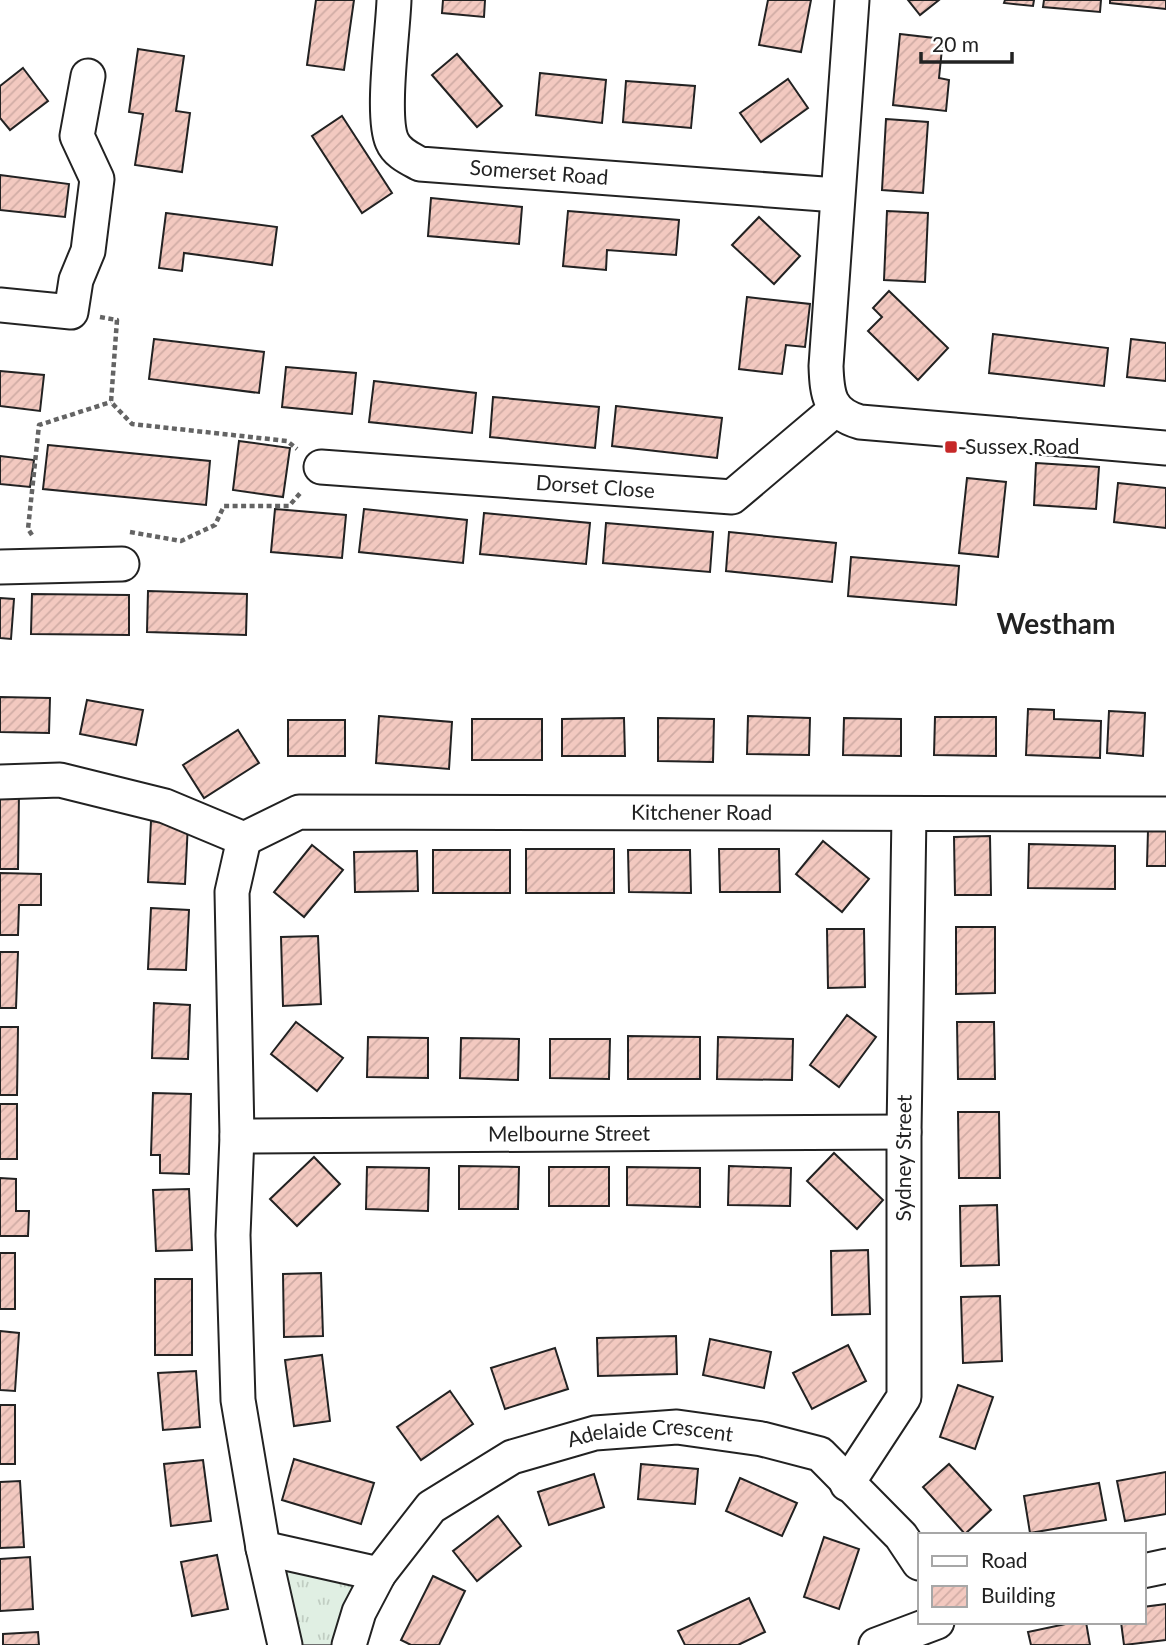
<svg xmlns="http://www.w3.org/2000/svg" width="1166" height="1645" viewBox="0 0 1166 1645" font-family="Lato,sans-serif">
<defs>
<pattern id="grass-tufts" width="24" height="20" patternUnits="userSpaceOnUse" patternTransform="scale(1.75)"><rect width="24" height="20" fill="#e0efe3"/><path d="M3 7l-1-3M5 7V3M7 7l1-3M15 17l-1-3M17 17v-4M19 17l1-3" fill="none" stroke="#c0cdc2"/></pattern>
<pattern id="building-hatch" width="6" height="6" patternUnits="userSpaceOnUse" patternTransform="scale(1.75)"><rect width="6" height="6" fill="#f3c9c0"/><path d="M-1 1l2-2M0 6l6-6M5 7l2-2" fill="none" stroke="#d0aca5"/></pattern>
</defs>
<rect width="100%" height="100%" fill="#fff"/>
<polygon fill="url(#grass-tufts)" stroke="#6f6f6f" stroke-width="2" points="266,1563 357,1569 353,1595 335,1645 289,1645"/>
<g fill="url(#building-hatch)" stroke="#222" stroke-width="2">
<polygon points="316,0 354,0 344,70 307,65"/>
<polygon points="443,0 485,0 484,17 442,13"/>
<polygon points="768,0 811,0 801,52 759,45"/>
<polygon points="908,0 939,0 920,15"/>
<polygon points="1005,0 1034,0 1033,6 1004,3"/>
<polygon points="1044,0 1101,0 1100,12 1043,7"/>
<polygon points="1110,0 1166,0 1166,9 1110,3"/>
<polygon points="900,34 943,39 939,78 949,80 946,111 893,105"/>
<polygon points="138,49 184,56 176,111 190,113 182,172 135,165 143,114 129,112"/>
<polygon points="457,54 502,106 477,127 432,75"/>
<polygon points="23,68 48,101 10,130 0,118 0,86"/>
<polygon points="540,73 606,80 602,123 536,115"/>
<polygon points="788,79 808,108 761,142 740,113"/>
<polygon points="626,81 695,86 691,128 623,122"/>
<polygon points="342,116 392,193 362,213 312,136"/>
<polygon points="886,119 928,122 923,193 882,190"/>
<polygon points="0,175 69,184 65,217 0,210"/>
<polygon points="431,198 522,207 519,244 428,236"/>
<polygon points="568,211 679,220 676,255 607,250 606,270 563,266"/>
<polygon points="887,211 928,213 925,282 884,280"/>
<polygon points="166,213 277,227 272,265 184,253 182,271 159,268"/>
<polygon points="759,217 800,256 774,284 732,245"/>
<polygon points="889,291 948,348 918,380 868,331 882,317 873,308"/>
<polygon points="747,297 810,304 805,347 786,345 782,374 739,369"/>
<polygon points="993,334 1108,348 1104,386 989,373"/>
<polygon points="154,339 264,352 259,393 149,379"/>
<polygon points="1131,339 1166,343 1166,381 1127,377"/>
<polygon points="286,367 356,373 352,414 282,407"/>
<polygon points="0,371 44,375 40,411 0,406"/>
<polygon points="374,381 476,393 472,433 369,422"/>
<polygon points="493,397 599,407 595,448 490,437"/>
<polygon points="616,406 722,418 717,458 612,446"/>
<polygon points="239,441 290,448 283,497 233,490"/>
<polygon points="48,445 210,461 206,505 43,489"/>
<polygon points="0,456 34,460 30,487 0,484"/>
<polygon points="1036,463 1099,467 1096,509 1034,505"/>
<polygon points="967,478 1006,482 998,557 959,553"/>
<polygon points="1118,483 1166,488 1166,528 1114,522"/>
<polygon points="275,509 346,515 342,558 271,552"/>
<polygon points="364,509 467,520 463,563 359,552"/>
<polygon points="484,513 590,523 586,564 480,554"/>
<polygon points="606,523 713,532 710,572 603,563"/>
<polygon points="729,532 836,543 832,582 726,571"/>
<polygon points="851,557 959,566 956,605 848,596"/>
<polygon points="148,591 247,594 246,635 147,632"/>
<polygon points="32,594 129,595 129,635 31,634"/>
<polygon points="0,598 14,599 11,639 0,638"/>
<polygon points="0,697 50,698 49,733 0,732"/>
<polygon points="87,700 143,710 136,745 80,734"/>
<polygon points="1028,709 1054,710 1054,719 1101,721 1100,758 1026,755"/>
<polygon points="1109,711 1145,713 1143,756 1107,753"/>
<polygon points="379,716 452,722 449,769 376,763"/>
<polygon points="748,716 810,718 809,755 747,754"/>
<polygon points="935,717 996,717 996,756 934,755"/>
<polygon points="624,718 625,756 562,756 562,719"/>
<polygon points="658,718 714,719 713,762 658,761"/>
<polygon points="844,718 901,719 901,756 843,755"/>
<rect x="472" y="719" width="70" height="41"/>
<rect x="288" y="720" width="57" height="36"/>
<polygon points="238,730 259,763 204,798 183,765"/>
<polygon points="0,791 19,792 18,869 0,869"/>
<polygon points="151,821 188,823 185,884 148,882"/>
<polygon points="1148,830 1166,831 1166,866 1147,866"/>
<polygon points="990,836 991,895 955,895 954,837"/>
<polygon points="823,841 869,879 842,912 796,874"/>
<polygon points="1029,844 1115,846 1115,889 1028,888"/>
<polygon points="312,845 343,870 304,917 274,892"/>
<rect x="526" y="849" width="88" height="44"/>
<polygon points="719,849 779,849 780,892 720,892"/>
<rect x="433" y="850" width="77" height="43"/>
<polygon points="628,850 690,850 691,893 629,892"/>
<polygon points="417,851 418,891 355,892 354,852"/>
<polygon points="0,873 41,874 41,905 19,905 18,935 0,935"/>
<polygon points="151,908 189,910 186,970 148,969"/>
<polygon points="956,927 995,927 995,993 956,994"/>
<polygon points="827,929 864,929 865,987 828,988"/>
<polygon points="318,936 321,1004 283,1006 281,937"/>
<polygon points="0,952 18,952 16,1008 0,1008"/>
<polygon points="154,1003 190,1005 188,1059 152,1058"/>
<polygon points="847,1015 876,1037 839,1087 810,1065"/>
<polygon points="296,1022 343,1058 317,1091 271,1054"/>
<polygon points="957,1022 994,1022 995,1079 958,1079"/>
<polygon points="0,1027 18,1027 17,1095 0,1095"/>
<polygon points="628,1036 700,1037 700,1079 628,1079"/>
<polygon points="368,1037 428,1038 428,1078 367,1077"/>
<polygon points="718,1037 793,1039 792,1080 717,1079"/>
<polygon points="461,1038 519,1039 518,1080 460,1078"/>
<polygon points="550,1039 610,1039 609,1079 550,1078"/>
<polygon points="153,1093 191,1094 189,1174 160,1173 160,1155 151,1155"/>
<rect x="0" y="1104" width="17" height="55"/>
<polygon points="958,1112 999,1112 1000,1178 959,1178"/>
<polygon points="834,1153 883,1200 857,1229 807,1181"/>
<polygon points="314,1157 340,1184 297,1226 270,1199"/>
<polygon points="459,1166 519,1167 518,1209 459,1209"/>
<polygon points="729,1166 791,1168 790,1206 728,1205"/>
<polygon points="367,1167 429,1168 428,1211 366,1209"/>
<rect x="549" y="1167" width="60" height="39"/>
<polygon points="627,1167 700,1168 700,1207 627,1205"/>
<polygon points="0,1178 16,1179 16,1211 29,1211 28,1236 0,1236"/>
<polygon points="189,1189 192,1250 156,1251 153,1190"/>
<polygon points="997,1205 999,1265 961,1266 960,1206"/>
<polygon points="868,1250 870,1314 832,1315 831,1251"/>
<rect x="0" y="1253" width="15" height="56"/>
<polygon points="321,1273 323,1336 284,1337 283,1274"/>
<rect x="155" y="1279" width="37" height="76"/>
<polygon points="1000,1296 1002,1361 963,1363 961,1297"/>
<polygon points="0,1331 19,1333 15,1391 0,1390"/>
<polygon points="676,1336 677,1374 598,1376 597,1338"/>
<polygon points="710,1339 771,1352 764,1388 703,1375"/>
<polygon points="848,1345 866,1381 812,1409 793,1373"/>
<polygon points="555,1348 568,1389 505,1409 491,1368"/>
<polygon points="322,1355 330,1421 294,1426 285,1360"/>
<polygon points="196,1371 200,1427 163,1430 158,1373"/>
<polygon points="958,1385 993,1397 975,1449 940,1437"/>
<polygon points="450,1391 473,1424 421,1460 397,1427"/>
<rect x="0" y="1405" width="15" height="59"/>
<polygon points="294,1459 374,1483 361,1524 282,1500"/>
<polygon points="203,1460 211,1521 171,1526 164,1464"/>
<polygon points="641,1464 698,1469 695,1504 638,1499"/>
<polygon points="949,1464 991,1510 965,1534 923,1487"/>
<polygon points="1166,1472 1166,1514 1125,1521 1117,1481"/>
<polygon points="594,1474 604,1507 549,1525 538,1492"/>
<polygon points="740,1478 797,1503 782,1536 726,1511"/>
<polygon points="20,1481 24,1547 0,1548 0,1482"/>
<polygon points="1099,1483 1106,1520 1030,1533 1024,1496"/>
<polygon points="498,1516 521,1546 477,1581 453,1551"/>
<polygon points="824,1537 859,1549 839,1609 804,1597"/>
<polygon points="217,1555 228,1609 192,1616 181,1562"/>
<polygon points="30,1557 33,1609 0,1611 0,1559"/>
<polygon points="433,1576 465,1591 439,1645 411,1645 401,1640"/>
<polygon points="749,1598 765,1632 738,1645 685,1645 678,1631"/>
<polygon points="1166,1604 1166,1640 1124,1645 1121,1622 1143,1622 1143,1607"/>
<polygon points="1075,1622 1086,1622 1090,1645 1031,1645 1028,1632"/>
<polygon points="38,1632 39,1645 3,1645 3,1634"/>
</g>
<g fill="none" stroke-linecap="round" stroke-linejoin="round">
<defs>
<g id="minor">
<path id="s1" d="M 394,0 C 393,31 381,116 392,141 C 397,153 409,158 420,164 L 837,195"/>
<path d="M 852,0 L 826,366 C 827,395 829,413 860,422 L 1166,448"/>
<polyline points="0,305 71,312 76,280 88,251 97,179 77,136 88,76"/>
<path id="s2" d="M 321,467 L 732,497 L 836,409"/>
<polyline points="0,567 122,564"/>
<polyline points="0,782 60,780 165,806 244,839"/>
<path id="s3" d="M 244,839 L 299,812 L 1166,814"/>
<polyline points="244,839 232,892 237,1136 233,1235 238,1400 263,1548 285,1645"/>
<path id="s4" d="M 237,1136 L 904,1132"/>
<path id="s5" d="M 847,1484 L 904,1397 L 904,1132 L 909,814"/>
<polyline points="263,1548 379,1574"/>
<polyline points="1143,1571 1166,1566"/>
<path id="s6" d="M 349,1645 L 359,1612 L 379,1574 L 431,1507 L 512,1457 L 595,1433 L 677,1427 L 762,1439 L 820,1454 L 901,1536 L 919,1563"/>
<polyline points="876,1645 937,1622"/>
</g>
</defs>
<use href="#minor" stroke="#222" stroke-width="37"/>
<g stroke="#646464" stroke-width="4.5" stroke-dasharray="5 3.5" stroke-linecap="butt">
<polyline points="100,317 117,320 111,402 132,424 287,441 297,449"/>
<polyline points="130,532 181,541 215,525 224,506 289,506 302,491"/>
<polyline points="32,535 28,529 39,425 111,402"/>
</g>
<use href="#minor" stroke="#fff" stroke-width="33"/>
</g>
<rect fill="#c62828" stroke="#fff" stroke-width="2.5" x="944" y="440" width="14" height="14" rx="3.5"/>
<g text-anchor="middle" stroke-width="5" stroke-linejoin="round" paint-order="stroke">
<g font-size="21" fill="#222" stroke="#fff">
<text dy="7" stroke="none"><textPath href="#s1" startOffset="298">Somerset Road</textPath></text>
<text dy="7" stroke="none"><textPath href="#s2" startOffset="275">Dorset Close</textPath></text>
<text dy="7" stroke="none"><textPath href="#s3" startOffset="464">Kitchener Road</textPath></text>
<text dy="7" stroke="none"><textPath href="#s4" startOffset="332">Melbourne Street</textPath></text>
<text dy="7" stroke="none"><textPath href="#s5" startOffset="343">Sydney Street</textPath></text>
<text dy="7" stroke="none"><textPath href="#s6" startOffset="399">Adelaide Crescent</textPath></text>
</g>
<g font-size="21" fill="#222" stroke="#fff" text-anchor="start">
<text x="965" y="454">Sussex Road</text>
</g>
<g font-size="28" font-weight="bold" fill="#222" stroke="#fff">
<text x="1056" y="634">Westham</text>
</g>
</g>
<rect x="918" y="1533" width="228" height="91" fill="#ffffff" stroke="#a7a7a7" stroke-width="2"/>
<rect x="932" y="1556" width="35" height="10" fill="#ffffff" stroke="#a7a7a7" stroke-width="2"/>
<text x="981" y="1568" font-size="21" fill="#222222">Road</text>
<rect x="932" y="1586" width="35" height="21" fill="url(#building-hatch)" stroke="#a7a7a7" stroke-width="2"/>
<text x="981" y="1603" font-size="21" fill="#222222">Building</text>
<path d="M921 52v10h91v-10" fill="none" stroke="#222222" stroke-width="3.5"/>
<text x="932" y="52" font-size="21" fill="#222222" stroke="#ffffff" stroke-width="5" paint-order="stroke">20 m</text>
</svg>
